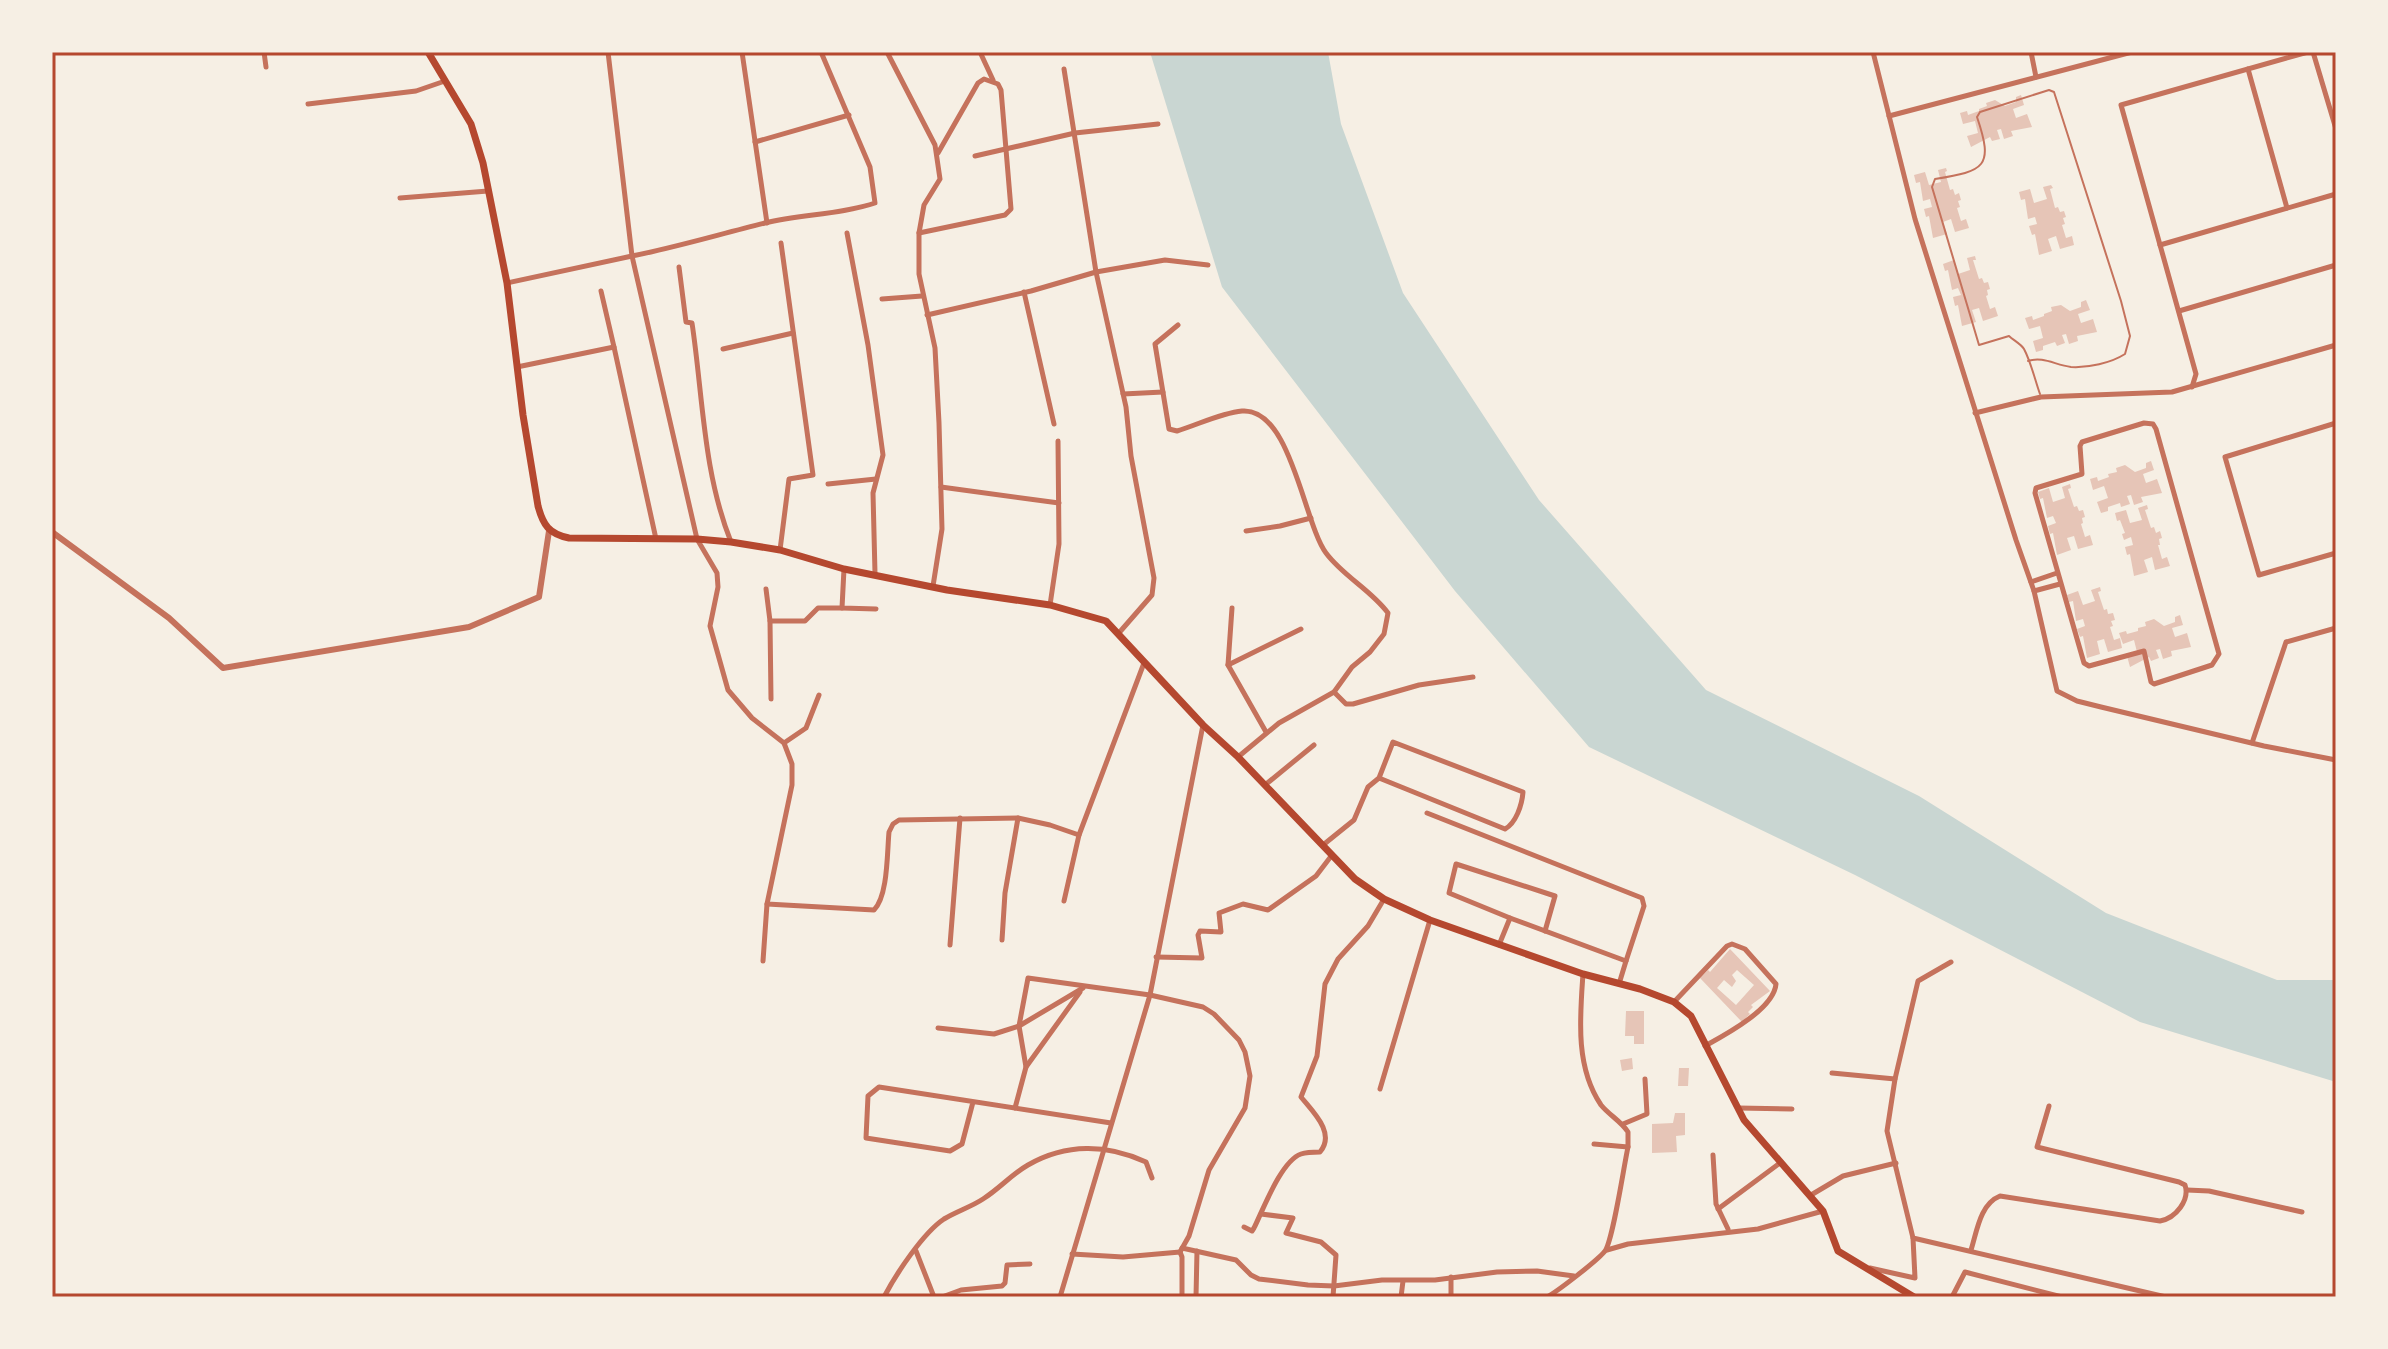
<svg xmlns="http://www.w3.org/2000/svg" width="2388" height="1349" viewBox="0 0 2388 1349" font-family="'Asap Condensed',sans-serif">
<rect width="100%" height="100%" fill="#f6efe4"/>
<polygon fill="#c9d6d2" points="1150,52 1328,52 1341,124 1403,293 1539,500 1706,690 1919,796 2106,913 2277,980 2336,980 2336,1082 2140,1022 1855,875 1589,747 1455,591 1222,287"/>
<g fill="#e6c5b7" fill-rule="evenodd">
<polygon points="2021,95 2024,105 2013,109 2016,118 2027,114 2032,127 2011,131 2013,136 2004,139 2001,129 1997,130 2000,139 1992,141 1990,137 1971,147 1967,136 1978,133 1975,121 1963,124 1960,113 1967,111 1968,115 1979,111 1979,109 1987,106 1986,103 1995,100 2005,106 2016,102 2016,97"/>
<polygon points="1946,168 1947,171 1945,172 1950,190 1953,189 1955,195 1959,193 1961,200 1958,201 1960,207 1957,208 1961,221 1966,219 1969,228 1955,232 1951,219 1943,222 1947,234 1933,238 1929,216 1926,217 1924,209 1932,207 1930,199 1923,201 1920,182 1916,183 1914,175 1925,172 1929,185 1941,182 1938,170"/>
<polygon points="2051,185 2053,188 2050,189 2055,208 2058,207 2060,212 2064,211 2066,217 2063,218 2065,224 2062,225 2066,238 2072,236 2074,245 2060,249 2056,236 2048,239 2052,251 2039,255 2035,234 2032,235 2029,226 2037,224 2035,217 2028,219 2025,199 2021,200 2019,192 2030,189 2034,203 2047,199 2043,187"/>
<polygon points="1975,256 1976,260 1973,260 1979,279 1982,278 1984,283 1988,282 1990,289 1987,290 1988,295 1986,296 1990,309 1995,307 1998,316 1983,321 1979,308 1972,310 1976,322 1962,326 1958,305 1955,306 1953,297 1961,295 1958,288 1952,290 1948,270 1945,271 1943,264 1954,260 1958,274 1970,270 1967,258"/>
<polygon points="2086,300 2090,310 2078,314 2081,323 2093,319 2097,332 2077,336 2078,341 2069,344 2066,334 2062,335 2065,343 2057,346 2055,342 2043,346 2043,350 2036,352 2033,341 2043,338 2040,326 2029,329 2025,318 2032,316 2033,320 2044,316 2044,314 2052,311 2051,307 2061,305 2070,311 2081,307 2081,302"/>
<polygon points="2151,461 2154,470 2143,474 2146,483 2157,479 2162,493 2141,497 2143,502 2134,505 2131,495 2127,496 2130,504 2121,507 2120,503 2108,507 2108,511 2101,513 2097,502 2108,498 2104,486 2093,490 2090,479 2097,477 2098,481 2109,477 2108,474 2117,472 2116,468 2125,465 2135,472 2146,468 2146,463"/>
<polygon points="2070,484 2071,488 2068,489 2074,507 2077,506 2079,511 2083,510 2085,517 2082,518 2083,523 2081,524 2085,537 2090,535 2093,545 2078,549 2074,536 2067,538 2071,550 2057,555 2053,533 2050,534 2048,526 2056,523 2053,516 2047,518 2043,498 2040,499 2038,492 2049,488 2053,502 2065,498 2062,487"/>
<polygon points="2147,505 2148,509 2145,510 2151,528 2154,527 2156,533 2160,531 2162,538 2159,539 2160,545 2158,545 2162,559 2167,557 2170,566 2155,570 2152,557 2144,560 2148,572 2134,576 2130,554 2127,555 2125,547 2133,545 2131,537 2124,540 2122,534 2125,533 2120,520 2117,521 2115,513 2126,510 2130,523 2142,520 2138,508"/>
<polygon points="2100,587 2101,591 2098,592 2104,610 2107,609 2108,614 2113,613 2115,620 2111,621 2113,626 2110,627 2114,640 2120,638 2122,648 2108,652 2104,639 2097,641 2100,654 2087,658 2083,636 2080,637 2077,629 2085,626 2083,619 2076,621 2073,601 2069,602 2067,595 2078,591 2083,605 2095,601 2091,590"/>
<polygon points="2180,615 2183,625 2172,628 2175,637 2187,633 2191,647 2171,651 2172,656 2163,659 2160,649 2156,650 2159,658 2151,661 2149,657 2130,667 2127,656 2137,652 2134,640 2123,644 2119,633 2126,631 2127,634 2138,631 2138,628 2146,626 2145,622 2154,619 2164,626 2175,622 2175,617"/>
<path d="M 1730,949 L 1770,991 L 1751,1005 L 1753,1007 L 1748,1012 L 1750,1014 L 1742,1022 L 1700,978 L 1708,970 L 1710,972 ZM 1737,970 L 1754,985 L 1736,1005 L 1717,988 L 1724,980 L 1732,987 L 1736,981 L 1732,975 Z"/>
<polygon points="1626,1011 1644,1011 1644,1044 1634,1044 1634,1036 1625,1036"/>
<polygon points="1632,1058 1633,1069 1622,1071 1620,1060"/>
<polygon points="1679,1068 1689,1068 1688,1086 1678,1086"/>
<polygon points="1675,1113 1685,1113 1685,1135 1676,1136 1677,1152 1652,1153 1652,1124 1673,1123"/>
</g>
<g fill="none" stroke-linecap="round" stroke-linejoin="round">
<path stroke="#c5725c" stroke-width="2" d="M 2028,361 C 2043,356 2055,365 2071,367 C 2088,368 2111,363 2125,354 L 2130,336 L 2121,301 L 2054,92 L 2049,90 L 1980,112 L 1977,117 C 1994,167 1985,171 1935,179 L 1932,187 L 1979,345 L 2009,336 C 2013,340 2021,344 2024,349 C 2031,362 2035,380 2040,394"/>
<g stroke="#c5725c" stroke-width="5">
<polyline points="264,52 266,67"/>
<polyline points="742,52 767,223"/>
<path d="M 821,52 L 870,167 L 875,203 C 839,215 801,214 765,223 C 720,234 677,247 632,256 L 697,539 L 717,573 L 718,587 L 710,626 L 728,690 L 752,718 L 784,743 L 792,764 L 792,785 L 767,904 L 874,910 C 888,896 887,853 889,832 L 893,824 L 899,820 L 1018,818 L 1050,825 L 1079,835 L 1144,663"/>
<polyline points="887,52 935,145 940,179 924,205 919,233 919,274 935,348 939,423 942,529 933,586"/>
<polyline points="980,52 993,80"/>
<polyline points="1873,52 1915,219 2016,540 2034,591 2057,691 2077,701 2101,707 2264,746 2336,760"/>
<polyline points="2031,52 2036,77"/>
<polyline points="2313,52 2336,129"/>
<polyline points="1064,69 1096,272 1126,407 1131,456 1154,578 1152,595 1118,634"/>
<polyline points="2248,69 2287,208"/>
<polyline points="308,104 416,91 445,81"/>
<polyline points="1889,116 2132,52"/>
<polyline points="755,142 849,115"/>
<polyline points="975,156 1075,133 1158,124"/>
<polyline points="400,198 488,191"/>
<polyline points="847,233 868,345 883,455 873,493 875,573"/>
<polyline points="919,233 1005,215 1011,209 1001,90 998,84 984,79 978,83 938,153"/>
<polyline points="2160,245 2336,194"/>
<path d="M 679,267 L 686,322 L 692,323 C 703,396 703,472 731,542"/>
<polyline points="507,283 632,256 608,52"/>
<polyline points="601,291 614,347"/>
<polyline points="1024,292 1054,424"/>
<polyline points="882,299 922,296"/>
<polyline points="2179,311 2336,265"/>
<polyline points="927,315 1031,291 1096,272 1165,260 1208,265"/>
<path d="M 1178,325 L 1155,344 L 1169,429 L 1177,431 C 1197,425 1221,413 1242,411 C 1291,407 1304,524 1326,553 C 1343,576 1371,590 1388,613 L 1384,634 L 1370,652 L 1352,667 L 1334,692 L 1279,723 L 1238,757"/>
<polyline points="723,349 793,333"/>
<polyline points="517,367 614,347 656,539"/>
<polyline points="2192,387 2196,374 2121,105 2308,52"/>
<polyline points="1123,394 1163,392"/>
<polyline points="1975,413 2041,397 2172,392 2336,345"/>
<polygon points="2144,423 2153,424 2156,429 2219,654 2212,665 2154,684 2151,682 2144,651 2089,666 2084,663 2035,493 2036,488 2082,474 2080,446 2082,442"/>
<polyline points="2336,423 2225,457 2259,575 2336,553"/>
<polyline points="828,484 876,479"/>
<polyline points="941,487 1059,503"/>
<polyline points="1246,531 1280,526 1311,518"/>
<polyline points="780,550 789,479 813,475 781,243"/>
<polyline points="844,569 842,608 876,609"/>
<polyline points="2031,582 2057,573"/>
<polyline points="766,589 770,621"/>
<polyline points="2034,591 2060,584"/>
<polyline points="1050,605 1059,544 1058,441"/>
<polyline points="1232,608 1228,665 1266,732"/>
<polyline points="1228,665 1301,629"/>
<polyline points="1334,692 1346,704 1353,704 1419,685 1473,677"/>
<polyline points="771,699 770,621 805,621 818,608 842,608"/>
<polyline points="784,743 806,728 819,695"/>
<polyline points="2252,743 2286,642 2336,628"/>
<polyline points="1265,785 1314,745"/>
<polyline points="1427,813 1642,898 1644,906 1626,961"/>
<path d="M 1323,845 L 1354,820 L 1368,787 L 1379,778 L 1505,829 C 1516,823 1522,805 1523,792 L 1393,742 L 1379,778"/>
<polyline points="1064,901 1079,835"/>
<polyline points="1510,918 1449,893 1456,864 1555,896 1545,931"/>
<polyline points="1002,940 1005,893 1018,818"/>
<polyline points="950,945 960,818"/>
<polyline points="1499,945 1510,918 1626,961 1619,984"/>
<polyline points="1156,957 1202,958 1198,935 1200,931 1221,932 1219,913 1243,904 1268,910 1316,876 1332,855"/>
<polyline points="763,961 767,904"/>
<polyline points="1951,962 1918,981 1895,1079 1887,1131 1913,1238 2166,1297"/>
<path d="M 1674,1002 L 1727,946 L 1732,944 L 1745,949 L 1776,984 C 1774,1009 1725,1035 1705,1046"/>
<polyline points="938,1028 994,1034 1019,1026 1083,988"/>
<polyline points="1026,1067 1019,1026 1028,978 1150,995 1203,1007 1214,1014 1239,1040 1245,1052 1250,1076 1245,1108 1209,1170 1189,1236 1180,1252"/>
<polyline points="1832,1073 1895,1079"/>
<polyline points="1380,1089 1430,920"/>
<polyline points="973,1102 962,1144 950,1151 866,1138 868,1096 879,1087 1111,1123"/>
<polyline points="1015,1108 1026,1067 1080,992"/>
<polyline points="1738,1108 1792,1109"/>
<polyline points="1623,1124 1647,1114 1645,1079"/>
<polyline points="1594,1144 1628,1147"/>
<polyline points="1713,1155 1716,1204 1728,1229"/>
<polyline points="2187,1190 2209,1191 2302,1212"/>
<polyline points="1811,1195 1843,1176 1896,1163"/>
<polyline points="1718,1209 1780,1163"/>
<polyline points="1261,1214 1293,1218 1286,1233 1321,1242 1336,1255 1333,1297"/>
<path d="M 1244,1227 L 1252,1231 L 1254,1228 C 1263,1210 1281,1161 1301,1154 C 1307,1152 1314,1152 1320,1152 C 1336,1133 1313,1112 1301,1097 L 1317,1056 L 1325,984 L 1338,959 L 1368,926 L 1384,899"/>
<polyline points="1182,1248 1236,1260 1251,1275 1259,1279 1308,1285 1334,1286 1382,1280 1435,1280 1497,1272 1537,1271 1574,1276"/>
<polyline points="1607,1250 1628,1244 1758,1229 1823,1211"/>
<path d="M 1971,1250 C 1977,1231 1980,1204 2000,1196 L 2160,1221 C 2176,1218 2190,1200 2185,1185 L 2179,1182 L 2037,1147 L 2049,1106"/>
<polyline points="916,1251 934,1297"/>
<polyline points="1072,1254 1123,1257 1180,1252 1182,1257 1182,1297"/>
<polyline points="1870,1268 1915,1278 1913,1238"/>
<path d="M 884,1297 C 896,1274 923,1233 944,1219 C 957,1211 971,1207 983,1199 C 999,1189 1012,1174 1028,1165 C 1066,1143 1107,1144 1146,1162 L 1152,1178"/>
<polyline points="942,1297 961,1290 1002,1286 1005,1283 1007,1265 1030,1264"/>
<polyline points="1060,1297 1150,995 1203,725"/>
<polyline points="1196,1297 1197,1251"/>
<polyline points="1401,1297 1403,1281"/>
<polyline points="1451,1297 1451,1277"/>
<path d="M 1547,1297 C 1558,1291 1598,1260 1605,1251 C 1613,1240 1624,1165 1628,1147 L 1628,1132 C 1621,1121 1609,1115 1601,1105 C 1575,1067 1580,1017 1583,974"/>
<polyline points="1952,1297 1965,1272 2062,1297"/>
</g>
<polyline stroke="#c5725c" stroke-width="6" points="52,532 169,618 223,668 469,627 539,597 549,531"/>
<path stroke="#b5482f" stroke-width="7" d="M 428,52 L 471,124 L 483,163 L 507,283 L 523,415 L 538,506 C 543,525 549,534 569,538 L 697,539 L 731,542 L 780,550 L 844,569 L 947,590 L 1050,605 L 1106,621 L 1203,725 L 1238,757 L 1355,879 L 1384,899 L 1430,920 L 1583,974 L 1640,989 L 1674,1002 L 1691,1016 L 1744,1120 L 1823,1211 L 1838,1251 L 1914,1297"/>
</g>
<rect width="2388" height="1349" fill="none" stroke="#f6efe4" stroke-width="108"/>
<rect x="54" y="54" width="2280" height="1241" fill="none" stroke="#b5482f" stroke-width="3"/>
</svg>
